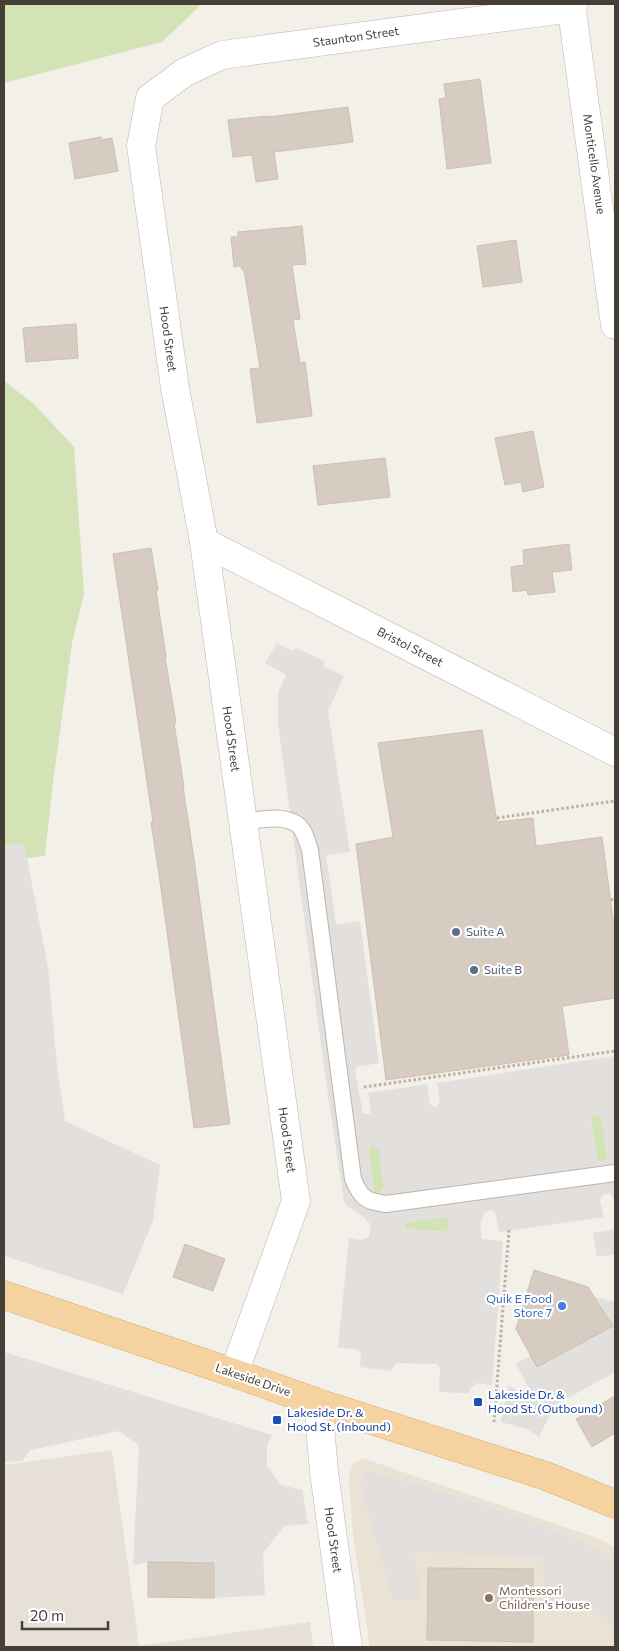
<svg xmlns="http://www.w3.org/2000/svg" width="619" height="1651" viewBox="0 0 619 1651" font-family="Commissioner,sans-serif">
<rect width="100%" height="100%" fill="#f3efe9"/>
<polygon fill="#e6e0d7" points="112,1450 139,1646 310,1622 313,1647 4,1647 4,1465"/>
<polygon fill="#eae2d4" points="362,1458 600,1539 615,1548 615,1647 370,1647 353,1534 349,1480 352,1465"/>
<g fill="#d4e3b6">
<polygon points="4,4 202,4 162,42 4,83"/>
<polygon points="4,381 34,404 74,447 84,594 72,643 53,782 45,856 4,861"/>
<polygon points="595,1115 602,1118 607,1157 602,1163 597,1160 591,1119"/>
<polygon points="372,1146 379,1149 384,1188 379,1194 376,1193 374,1191 368,1151"/>
<polygon points="445,1217 450,1220 449,1229 445,1232 406,1229 404,1226 407,1222"/>
</g>
<g fill="#e2dfdd" fill-rule="evenodd">
<path d="M 277,643 L 292,651 L 297,648 L 324,661 L 324,666 L 344,676 L 328,711 L 350,852 L 326,855 L 336,925 L 360,921 L 379,1063 L 357,1067 L 355,1071 L 363,1114 L 369,1114 L 371,1112 L 368,1093 L 427,1084 L 430,1104 L 435,1107 L 440,1103 L 437,1083 L 615,1056 L 615,1208 L 614,1201 L 611,1193 L 604,1194 L 600,1200 L 604,1217 L 499,1232 L 495,1212 L 490,1210 L 485,1212 L 480,1224 L 482,1239 L 503,1241 L 492,1385 L 477,1383 L 471,1388 L 468,1393 L 439,1392 L 440,1368 L 437,1364 L 395,1363 L 392,1371 L 360,1367 L 361,1356 L 359,1350 L 338,1347 L 349,1238 L 361,1240 L 369,1237 L 371,1225 L 365,1218 L 347,1206 L 344,1201 L 327,1088 L 278,724 L 278,693 L 286,675 L 265,663 ZM 595,1115 L 602,1118 L 607,1156 L 602,1163 L 597,1159 L 591,1120 ZM 372,1146 L 379,1149 L 384,1188 L 382,1192 L 379,1194 L 376,1193 L 374,1191 L 368,1151 ZM 445,1217 L 450,1220 L 450,1224 L 449,1229 L 445,1232 L 406,1229 L 404,1226 L 407,1222 Z"/>
<polygon points="24,843 48,967 57,1066 65,1121 160,1165 153,1221 123,1294 4,1256 4,845"/>
<polygon points="615,1229 615,1254 597,1257 593,1233"/>
<polygon points="596,1297 615,1302 615,1372 554,1406 539,1437 527,1429 501,1422 508,1386 520,1391 530,1390 516,1364 531,1355 537,1367 613,1326"/>
<polygon points="4,1352 272,1435 267,1445 267,1466 281,1485 302,1490 308,1524 284,1526 263,1553 265,1595 214,1598 214,1563 148,1562 133,1565 139,1446 119,1431 31,1450 22,1461 4,1462"/>
<polygon points="369,1471 467,1499 522,1518 582,1542 615,1560 615,1628 585,1599 545,1606 542,1557 415,1552 420,1600 393,1600 360,1484"/>
</g>
<g fill="#d6ccc2" stroke="#cdc0b3">
<polygon points="480,79 491,163 447,169 439,99 446,98 444,84"/>
<polygon points="348,107 353,142 274,152 278,179 256,182 252,155 233,157 228,120 268,116 268,117"/>
<polygon points="101,137 102,140 112,138 118,171 75,179 69,143"/>
<polygon points="302,226 306,264 292,265 300,319 293,320 300,363 305,362 312,416 257,423 250,369 260,368 244,270 242,270 241,266 234,267 231,237 238,237 238,232"/>
<polygon points="516,240 522,282 483,287 477,246"/>
<polygon points="76,324 78,358 26,362 23,328"/>
<polygon points="533,431 544,487 523,492 521,482 505,485 495,438"/>
<polygon points="385,458 390,497 318,505 313,466"/>
<polygon points="569,544 572,570 552,572 555,592 528,595 527,590 513,592 511,567 524,565 523,550"/>
<polygon points="151,548 158,590 156,590 166,657 165,657 176,723 174,723 184,787 183,787 194,859 230,1124 194,1128 161,888 151,822 153,822 113,554"/>
<polygon points="482,730 497,822 533,818 536,846 602,837 615,933 615,998 562,1006 569,1055 386,1080 356,844 393,837 378,743"/>
<polygon points="185,1244 225,1259 213,1291 173,1277"/>
<polygon points="534,1270 588,1287 613,1326 537,1367 516,1329"/>
<polygon points="615,1396 615,1433 592,1447 576,1419"/>
<polygon points="148,1562 214,1563 214,1598 148,1597"/>
<polygon points="428,1568 533,1569 533,1642 427,1640"/>
</g>
<g fill="none" stroke-linecap="round" stroke-linejoin="round">
<defs>
<path id="service" d="M 243,822 C 259,820 283,814 298,825 C 305,831 307,842 310,850 L 353,1179 C 361,1198 365,1201 386,1204 L 615,1173"/>
<g id="minor">
<polyline points="571,4 615,325"/>
<polyline points="204,542 615,752"/>
<polyline points="234,1373 296,1201 204,542 175,388 141,146 150,98 185,72 222,55 573,8"/>
<polyline points="318,1403 324,1472 348,1647"/>
</g>
<polyline id="primary" points="4,1295 234,1373 318,1403 546,1476 615,1504"/>
</defs>
<use href="#service" stroke="#bdb5ac" stroke-width="18"/>
<use href="#minor" stroke="#bdb5ac" stroke-width="29"/>
<use href="#primary" stroke="#d9ad71" stroke-width="29"/>
<g stroke="#beaf9f" stroke-width="3" stroke-dasharray="2.5 2.5" stroke-linecap="butt">
<polyline points="497,818 615,801"/>
<polyline points="611,900 615,899"/>
<polyline points="364,1087 615,1051"/>
<polyline points="494,1422 509,1230"/>
</g>
<use href="#service" stroke="#fff" stroke-width="16"/>
<use href="#minor" stroke="#fff" stroke-width="28"/>
<use href="#primary" stroke="#f5d3a0" stroke-width="28"/>
</g>
<g fill="#5c6f8a" stroke="#fff" stroke-width="2">
<circle cx="456" cy="932" r="5"/>
<circle cx="474" cy="970" r="5"/>
</g>
<circle fill="#3f7fe0" stroke="#fff" stroke-width="2" cx="562" cy="1306" r="5"/>
<g fill="#1a4fb4" stroke="#fff" stroke-width="2">
<rect x="473" y="1397" width="10" height="10" rx="2.5"/>
<rect x="272" y="1415" width="10" height="10" rx="2.5"/>
</g>
<circle fill="#8d6e63" stroke="#fff" stroke-width="2" cx="489" cy="1598" r="5"/>
<g text-anchor="middle" stroke-width="4.5" stroke-linejoin="round" paint-order="stroke">
<g font-size="12" fill="#463f38" stroke="#fff">
<text transform="translate(356 37) rotate(-8)" y="4">Staunton Street</text>
<text transform="translate(594 164) rotate(82)" y="4">Monticello Avenue</text>
<text transform="translate(168 339) rotate(82)" y="4">Hood Street</text>
<text transform="translate(410 647) rotate(27)" y="4">Bristol Street</text>
<text transform="translate(231 739) rotate(82)" y="4">Hood Street</text>
<text transform="translate(287 1140) rotate(82)" y="4">Hood Street</text>
<text transform="translate(253 1380) rotate(19)" y="4">Lakeside Drive</text>
<text transform="translate(333 1540) rotate(82)" y="4">Hood Street</text>
</g>
<g font-size="12" fill="#4e5e75" stroke="#fff" text-anchor="start">
<text x="466" y="936">Suite A</text>
<text x="484" y="974">Suite B</text>
</g>
<g font-size="12" fill="#366cbe" stroke="#fff" text-anchor="end">
<text x="552" y="1303">Quik E Food<tspan x="552" dy="14">Store 7</tspan></text>
</g>
<g font-size="12" fill="#164399" stroke="#fff" text-anchor="start">
<text x="488" y="1399">Lakeside Dr. &amp;<tspan x="488" dy="14">Hood St. (Outbound)</tspan></text>
<text x="287" y="1417">Lakeside Dr. &amp;<tspan x="287" dy="14">Hood St. (Inbound)</tspan></text>
</g>
<g font-size="12" fill="#785e54" stroke="#fff" text-anchor="start">
<text x="499" y="1595">Montessori<tspan x="499" dy="14">Children's House</tspan></text>
</g>
</g>
<rect width="619" height="1651" fill="none" stroke="#463f38" stroke-width="10"/>
<path d="M22 1621v8h86v-8" fill="none" stroke="#463f38" stroke-width="2.5"/>
<text x="30" y="1621" font-size="15" fill="#463f38" stroke="#ffffff" stroke-width="4" paint-order="stroke">20 m</text>
</svg>
